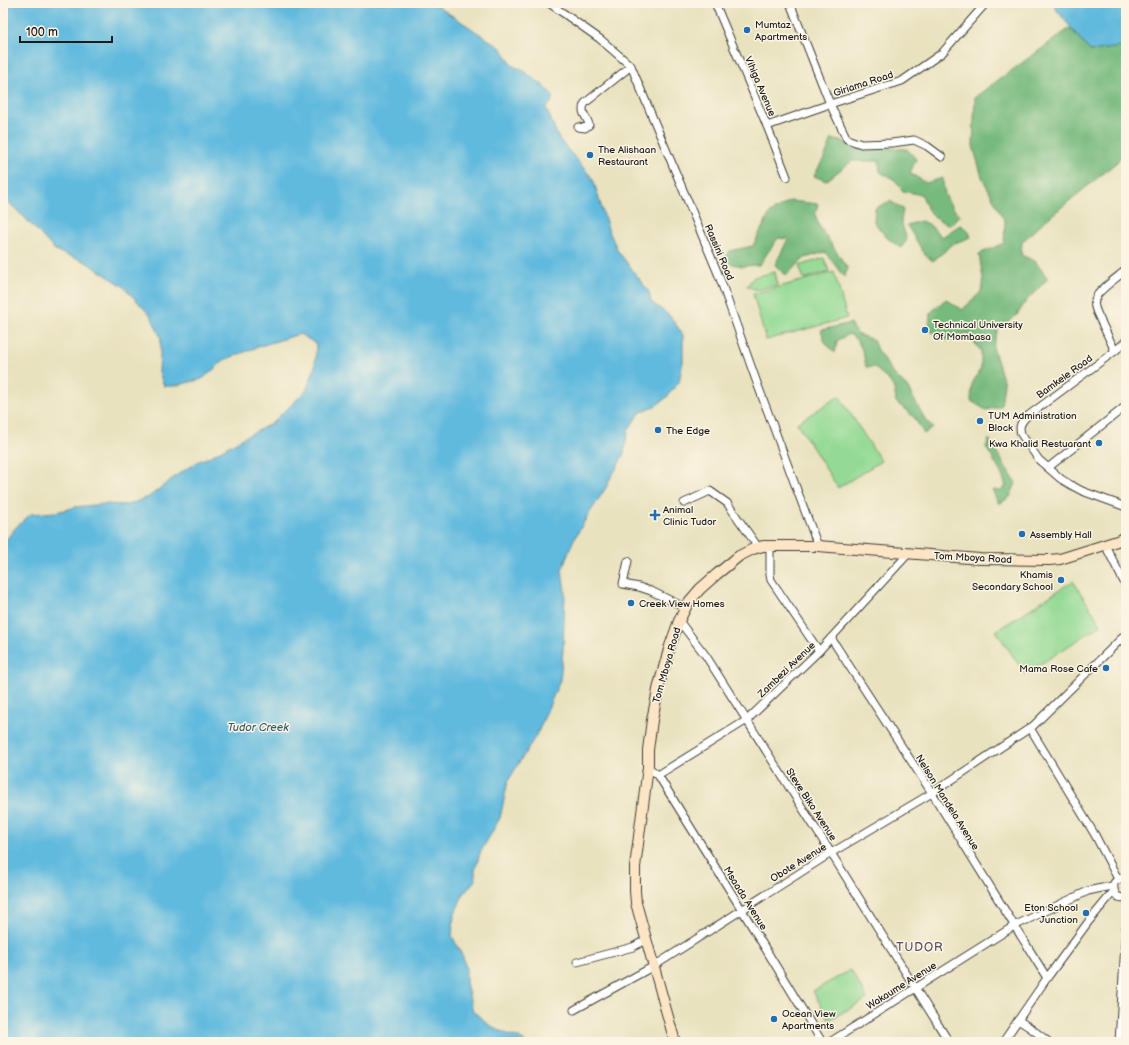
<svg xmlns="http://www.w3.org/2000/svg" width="1129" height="1045" viewBox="0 0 1129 1045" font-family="'Balsamiq Sans',sans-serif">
<rect width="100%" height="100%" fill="#fcf5e5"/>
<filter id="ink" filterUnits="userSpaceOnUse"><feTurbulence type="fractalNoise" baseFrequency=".025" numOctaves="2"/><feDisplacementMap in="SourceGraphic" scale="8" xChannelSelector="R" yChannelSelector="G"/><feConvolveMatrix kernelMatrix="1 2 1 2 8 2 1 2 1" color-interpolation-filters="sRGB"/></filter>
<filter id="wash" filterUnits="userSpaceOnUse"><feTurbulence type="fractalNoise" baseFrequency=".012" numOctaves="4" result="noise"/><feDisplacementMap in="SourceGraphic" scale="16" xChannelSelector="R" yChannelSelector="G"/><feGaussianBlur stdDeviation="0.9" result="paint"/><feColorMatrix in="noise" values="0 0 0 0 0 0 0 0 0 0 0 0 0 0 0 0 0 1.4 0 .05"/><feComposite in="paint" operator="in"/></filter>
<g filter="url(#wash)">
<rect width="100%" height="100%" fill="#e9e2bf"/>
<g fill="#94da94" stroke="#587b58">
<polygon points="824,258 829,271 804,279 799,266"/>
<polygon points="775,272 778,285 757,290 747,286 754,277"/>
<polygon points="834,272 847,318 766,340 753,294"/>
<polygon points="839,396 881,461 838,488 797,423"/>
<polygon points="1073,581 1101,625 1025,674 996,631"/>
<polygon points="851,970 867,999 829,1020 813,991"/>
</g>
<g fill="#77ba7e" stroke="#4a6b4d">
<polygon points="1070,28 1090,51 1121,47 1126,45 1126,148 1117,162 1041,224 1022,242 1021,255 1035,261 1048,279 1026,301 1017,315 998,329 993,347 1004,383 1001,406 986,410 971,401 972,384 981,368 981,351 967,333 949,341 929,330 930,313 946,299 962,310 981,292 983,279 979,254 1004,243 1005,222 982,177 973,146 975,97"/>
<path d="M 832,139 C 857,146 880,148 907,149 L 916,159 L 910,173 L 926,183 L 943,178 C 943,194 948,204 960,216 L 950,225 L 938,220 L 928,210 L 922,195 L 903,191 L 895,180 L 880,172 L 879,161 L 852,161 L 826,181 L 814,176 L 824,158 Z"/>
<polygon points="790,201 818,204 815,214 819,226 848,269 844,277 825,252 805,258 786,275 775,265 788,239 778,238 759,265 742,266 723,262 729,251 753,246 760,232 770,213"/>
<polygon points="890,201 903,209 901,221 907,240 901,248 887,238 874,222 875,208"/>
<polygon points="921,221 929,224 942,237 960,225 968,230 971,237 953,244 933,261 925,255 907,225"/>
<path d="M 851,323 L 857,334 L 873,340 L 877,350 L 894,374 L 907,387 L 925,419 L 933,428 L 924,434 L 914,417 L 896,402 C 895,382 888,380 874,367 L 866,367 C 864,354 861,341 849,334 L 837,341 L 835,353 L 825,342 L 821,330 Z"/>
<polygon points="989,439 1002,461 1016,483 1010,497 999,504 992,490 1000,491 1006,486 1001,473 986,447"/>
</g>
<g fill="#61bade" stroke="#3e6b7d">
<polygon points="3,3 433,3 501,48 513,66 521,69 545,87 553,96 551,103 546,108 559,139 593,179 608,229 618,251 649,292 651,302 670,316 683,335 683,362 679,382 666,398 654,407 641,412 634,421 628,431 624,453 617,467 611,477 607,486 587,517 573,541 562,570 565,591 563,651 560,680 538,732 508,781 500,818 480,853 475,870 475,880 463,895 454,915 452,936 463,957 466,969 466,983 473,1011 489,1025 505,1033 519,1038 525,1042 3,1042 3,544 16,527 31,514 56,512 69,509 75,507 104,504 127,505 149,497 177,475 199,461 211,456 247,436 271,424 306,391 315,367 316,344 300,334 260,346 224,360 212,371 202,379 174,386 164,386 159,372 161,338 151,316 123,286 84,261 56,251 25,218 3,197"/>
<polygon points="1054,3 1126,3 1126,45 1121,47 1090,51 1055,8"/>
</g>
</g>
<g filter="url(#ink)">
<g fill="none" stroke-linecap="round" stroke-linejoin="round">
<defs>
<g id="minor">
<polyline points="549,3 600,39 631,66 694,216 719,276 757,383 818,546"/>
<polyline points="715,3 767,126 787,177"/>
<polyline points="790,3 830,104 847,139 861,144 892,143 914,140 927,146 942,157"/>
<polyline points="767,126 830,104 902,81 942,53 986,3"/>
<path d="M 578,127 L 585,128 L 589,125 C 588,117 579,113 585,103 L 631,66"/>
<path d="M 1126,341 L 1115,351 L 1025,418 C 1020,424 1019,427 1021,434 L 1039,460 L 1061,479 L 1071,485 L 1082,491 L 1126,507"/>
<path d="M 1115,351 L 1097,313 C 1095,308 1093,303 1096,297 C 1099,290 1119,276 1126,270"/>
<polyline points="1049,467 1126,406"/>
<polyline points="684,503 710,491 727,503 758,547"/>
<polyline points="770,545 770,575 771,580 819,651"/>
<polyline points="1105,545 1126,586"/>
<polyline points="628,561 623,584 639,587 651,591 686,608"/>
<polyline points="679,621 706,656 831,853 949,1042"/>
<polyline points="831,638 932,793 1047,978"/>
<polyline points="1030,728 1095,835 1118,879"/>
<polyline points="648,767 658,775 742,910 822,1042"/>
<polyline points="658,775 747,720 819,651 909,553"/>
<path d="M 1126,880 C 1121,877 1117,879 1114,883 C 1113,892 1116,900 1126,897"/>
<polyline points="577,962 633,947 647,939"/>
<polyline points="574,1010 654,966 831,853 932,793 1033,726 1126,634"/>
<polyline points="1018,1020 1029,1027 1049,1042"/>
<polyline points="830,1042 1014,926 1088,891 1097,889 1113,886"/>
<polyline points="1003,1042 1047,978 1089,921 1114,891"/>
<polyline points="1119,1042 1126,927"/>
</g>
<polyline id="secondary" points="675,1042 636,903 635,891 635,867 648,767 648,750 652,720 659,685 670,646 679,621 688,603 700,589 717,574 739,556 753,549 763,546 818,546 980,559 1049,560 1060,559 1076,554 1117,541 1126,537"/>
</defs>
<use href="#minor" stroke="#3b3a34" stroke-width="9"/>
<use href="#secondary" stroke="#3b3a34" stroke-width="12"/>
<use href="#minor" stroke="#fff" stroke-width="7"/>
<use href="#secondary" stroke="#fce5c4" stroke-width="10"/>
</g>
</g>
<g fill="#1f6fb2" stroke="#fcf5e5" stroke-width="1.5">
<circle cx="747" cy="30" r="4"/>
<circle cx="590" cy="155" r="4"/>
<circle cx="925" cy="330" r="4"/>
<circle cx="980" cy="421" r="4"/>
<circle cx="658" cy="430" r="4"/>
<circle cx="1099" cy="443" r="4"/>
<path d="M653 509h4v4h4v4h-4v4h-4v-4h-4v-4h4z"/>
<circle cx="1022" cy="534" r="4"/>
<circle cx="1061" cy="580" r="4"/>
<circle cx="631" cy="603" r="4"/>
<circle cx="1106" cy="668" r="4"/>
<circle cx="1086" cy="913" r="4"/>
<circle cx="774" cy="1019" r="4"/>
</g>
<g text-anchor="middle" stroke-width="3" stroke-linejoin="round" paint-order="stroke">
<g font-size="10" fill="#1c1c1c" stroke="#fcf5e5" text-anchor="start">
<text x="755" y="28">Mumtaz<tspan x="755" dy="12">Apartments</tspan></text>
<text x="598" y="153">The Alishaan<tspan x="598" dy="12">Restaurant</tspan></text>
<text x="933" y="328">Technical University<tspan x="933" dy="12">Of Mombasa</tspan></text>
<text x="988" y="419">TUM Administration<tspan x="988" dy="12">Block</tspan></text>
<text x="666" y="434">The Edge</text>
<text x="1091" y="447" text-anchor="end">Kwa Khalid Restuarant</text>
<text x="663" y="513">Animal<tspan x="663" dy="12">Clinic Tudor</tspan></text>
<text x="1030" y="538">Assembly Hall</text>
<text x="1053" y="578" text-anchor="end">Khamis<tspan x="1053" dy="12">Secondary School</tspan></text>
<text x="639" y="607">Creek View Homes</text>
<text x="1098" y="672" text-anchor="end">Mama Rose Cafe</text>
<text x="1078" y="911" text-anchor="end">Eton School<tspan x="1078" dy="12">Junction</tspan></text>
<text x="782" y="1017">Ocean View<tspan x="782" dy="12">Apartments</tspan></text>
</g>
<g font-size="10" fill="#1c1c1c" stroke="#fcf5e5">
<text transform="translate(863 83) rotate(-18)" y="4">Giriama Road</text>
<text transform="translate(761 86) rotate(67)" y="4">Vihiga Avenue</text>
<text transform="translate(720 252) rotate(67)" y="4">Rassini Road</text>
<text transform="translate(1064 376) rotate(-36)" y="4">Bamkele Road</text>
<text transform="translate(973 557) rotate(3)" y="4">Tom Mboya Road</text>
<text transform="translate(666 665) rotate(-74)" y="4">Tom Mboya Road</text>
<text transform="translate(786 669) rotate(-44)" y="4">Zambezi Avenue</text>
<text transform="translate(948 802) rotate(58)" y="4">Nelson Mandela Avenue</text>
<text transform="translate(812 804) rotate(57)" y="4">Steve Biko Avenue</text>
<text transform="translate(798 862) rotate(-32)" y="4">Obote Avenue</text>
<text transform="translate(746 898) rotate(58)" y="4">Msaada Avenue</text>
<text transform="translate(901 985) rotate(-32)" y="4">Wakaume Avenue</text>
</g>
<g font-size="11" font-style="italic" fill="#385b6a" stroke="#fcf5e5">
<text x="258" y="731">Tudor Creek</text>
</g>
<g font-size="12" letter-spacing="1" fill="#595063" stroke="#fcf5e5">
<text x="920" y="951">TUDOR</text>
</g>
</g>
<rect width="1129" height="1045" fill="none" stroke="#fcf5e5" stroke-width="16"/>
<path d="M20 36v6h92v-6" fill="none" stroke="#1c1c1c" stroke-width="2"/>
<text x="26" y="36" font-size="12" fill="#1c1c1c" stroke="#fcf5e5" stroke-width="3" paint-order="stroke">100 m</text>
</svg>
